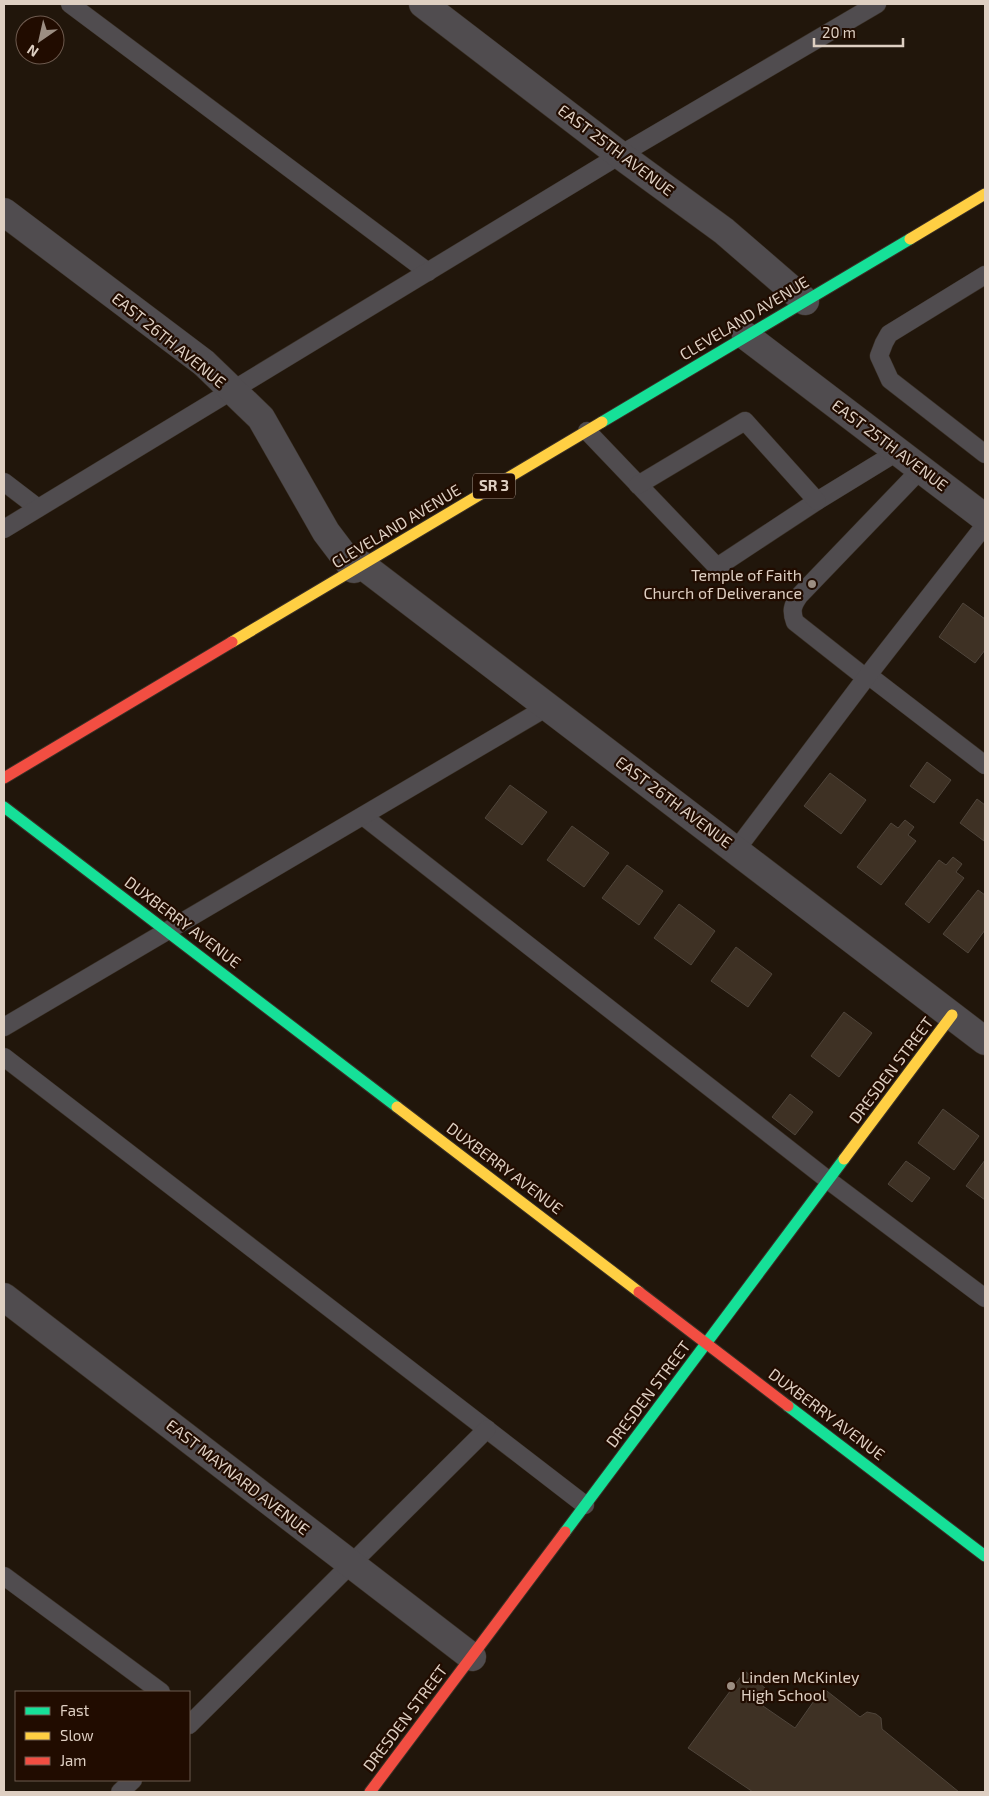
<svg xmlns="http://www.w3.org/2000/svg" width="989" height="1796" viewBox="0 0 989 1796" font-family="'Exo 2',sans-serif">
<rect width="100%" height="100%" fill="#21160b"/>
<g fill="#3e3124" stroke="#4f453b">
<polygon points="963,603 985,619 985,650 975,663 939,637"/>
<polygon points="927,762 951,780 934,803 910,786"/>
<polygon points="830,773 866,800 841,834 804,806"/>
<polygon points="510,785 547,812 522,845 485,818"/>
<polygon points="977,799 985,805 984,841 960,823"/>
<polygon points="905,820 914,827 908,835 916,841 881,885 857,867 891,823 898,828"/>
<polygon points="572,826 609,853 584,887 547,860"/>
<polygon points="953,857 962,864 956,872 964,878 929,923 905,904 939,860 946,865"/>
<polygon points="627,865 663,891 639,925 602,898"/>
<polygon points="978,890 985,895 985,930 968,953 943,934"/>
<polygon points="679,904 715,931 691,965 654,938"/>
<polygon points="736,947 772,974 748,1007 711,981"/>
<polygon points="844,1012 872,1033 839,1077 811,1056"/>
<polygon points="790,1094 813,1112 795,1135 772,1117"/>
<polygon points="943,1109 979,1136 954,1170 918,1143"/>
<polygon points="985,1160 985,1200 966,1186"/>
<polygon points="906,1161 930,1178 912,1202 888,1184"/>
<polygon points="745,1671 773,1695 763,1706 795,1728 823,1688 860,1717 867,1712 876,1714 881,1718 882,1729 959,1792 753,1792 688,1748"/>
</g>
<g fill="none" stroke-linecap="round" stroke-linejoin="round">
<defs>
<g id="lane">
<polyline points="70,4 428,272"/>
<polyline points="985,275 889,334 884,343 879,356 890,380 985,454"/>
<polyline points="587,431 717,567 817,501 897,452"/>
<polyline points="4,482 38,508"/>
<polyline points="638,485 745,421 817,501"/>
<polyline points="4,529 620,155 877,4"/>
<polyline points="868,675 985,765"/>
<path d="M 866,678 L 795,622 C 791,611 792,606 799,596 L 921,469"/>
<polyline points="363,816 828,1180 985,1298"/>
<polyline points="736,850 868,675 985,525"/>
<polyline points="4,1027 549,706"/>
<polyline points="4,1057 585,1505"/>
<polyline points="4,1576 161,1692"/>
<polyline points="189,1725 487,1429"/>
<polyline points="120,1792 133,1780"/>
</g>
<g id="street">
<polyline points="423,4 620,155 724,231 805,301"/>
<polyline points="4,212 204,363 261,418 326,532 354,569"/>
<polyline points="746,336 985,518"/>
<polyline points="362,565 985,1041"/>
<polyline points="4,1297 472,1657"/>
</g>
<g id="fast">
<polyline points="602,422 910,239"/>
<polyline points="4,807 397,1107"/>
<polyline points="788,1406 985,1556"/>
<polyline points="565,1532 844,1159"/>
</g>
<g id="slow">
<polyline points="910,239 985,194"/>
<polyline points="232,642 602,422"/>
<polyline points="397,1107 639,1292"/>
<polyline points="844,1159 952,1015"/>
</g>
<g id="jam">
<polyline points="4,778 232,642"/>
<polyline points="639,1292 788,1406"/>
<polyline points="370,1792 565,1532"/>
</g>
</defs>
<use href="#lane" stroke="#3a3026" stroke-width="19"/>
<use href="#street" stroke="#3a3026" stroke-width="29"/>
<use href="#fast" stroke="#3a3026" stroke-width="13"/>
<use href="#slow" stroke="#3a3026" stroke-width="13"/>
<use href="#jam" stroke="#3a3026" stroke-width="13"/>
<use href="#lane" stroke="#504c4f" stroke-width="18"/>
<use href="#street" stroke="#504c4f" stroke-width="28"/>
<use href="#fast" stroke="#16e098" stroke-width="11"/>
<use href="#slow" stroke="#ffcf43" stroke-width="11"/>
<use href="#jam" stroke="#f24e42" stroke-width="11"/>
</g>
<g fill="#9c8e82" stroke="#210c00" stroke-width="2">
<circle cx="812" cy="584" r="5"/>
<circle cx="731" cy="1686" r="5"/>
</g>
<g text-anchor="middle" stroke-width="4.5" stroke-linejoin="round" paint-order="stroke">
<rect fill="#210c00" stroke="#a59488" stroke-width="1" x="473" y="473.5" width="42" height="25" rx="4"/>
<g font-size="15" font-weight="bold" fill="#decfc2">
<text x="494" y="491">SR 3</text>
</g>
<g font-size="16" fill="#decfc2" stroke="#210c00">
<text transform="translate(616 150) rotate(37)" y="6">EAST 25TH AVENUE</text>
<text transform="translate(744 318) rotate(-31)" y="6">CLEVELAND AVENUE</text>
<text transform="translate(169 340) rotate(39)" y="6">EAST 26TH AVENUE</text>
<text transform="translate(890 445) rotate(37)" y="6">EAST 25TH AVENUE</text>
<text transform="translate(396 526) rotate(-31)" y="6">CLEVELAND AVENUE</text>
<text transform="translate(674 802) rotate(37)" y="6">EAST 26TH AVENUE</text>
<text transform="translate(183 922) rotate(37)" y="6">DUXBERRY AVENUE</text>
<text transform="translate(891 1070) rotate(-53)" y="6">DRESDEN STREET</text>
<text transform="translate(505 1168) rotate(37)" y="6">DUXBERRY AVENUE</text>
<text transform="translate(648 1394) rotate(-53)" y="6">DRESDEN STREET</text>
<text transform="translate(827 1414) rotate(37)" y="6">DUXBERRY AVENUE</text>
<text transform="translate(238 1477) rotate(38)" y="6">EAST MAYNARD AVENUE</text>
<text transform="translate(405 1718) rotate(-53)" y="6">DRESDEN STREET</text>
</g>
<g font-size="16" fill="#decfc2" stroke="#210c00" text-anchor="end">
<text x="802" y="581">Temple of Faith<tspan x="802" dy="18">Church of Deliverance</tspan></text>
<text x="741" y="1683" text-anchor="start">Linden McKinley<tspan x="741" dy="18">High School</tspan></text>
</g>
</g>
<rect width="989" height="1796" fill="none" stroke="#decfc2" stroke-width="10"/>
<rect x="15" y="1691" width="175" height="90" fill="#210c00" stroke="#6d5a4e"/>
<rect x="25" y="1707" width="25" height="8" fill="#16e098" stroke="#6d5a4e"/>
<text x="60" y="1716" font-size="15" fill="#decfc2">Fast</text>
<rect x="25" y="1732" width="25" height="8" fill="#ffcf43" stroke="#6d5a4e"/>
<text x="60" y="1741" font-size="15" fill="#decfc2">Slow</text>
<rect x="25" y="1757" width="25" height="8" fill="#f24e42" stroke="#6d5a4e"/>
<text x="60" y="1766" font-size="15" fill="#decfc2">Jam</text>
<g transform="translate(40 40) rotate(214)"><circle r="24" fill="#210c00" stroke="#6d5a4e"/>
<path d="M0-4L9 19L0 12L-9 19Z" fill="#9c8e82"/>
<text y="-8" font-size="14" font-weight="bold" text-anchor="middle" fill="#decfc2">N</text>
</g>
<path d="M814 38v8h89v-8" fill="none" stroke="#decfc2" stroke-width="2.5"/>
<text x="822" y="38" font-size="15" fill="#decfc2" stroke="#210c00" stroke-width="4" paint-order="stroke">20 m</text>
</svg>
